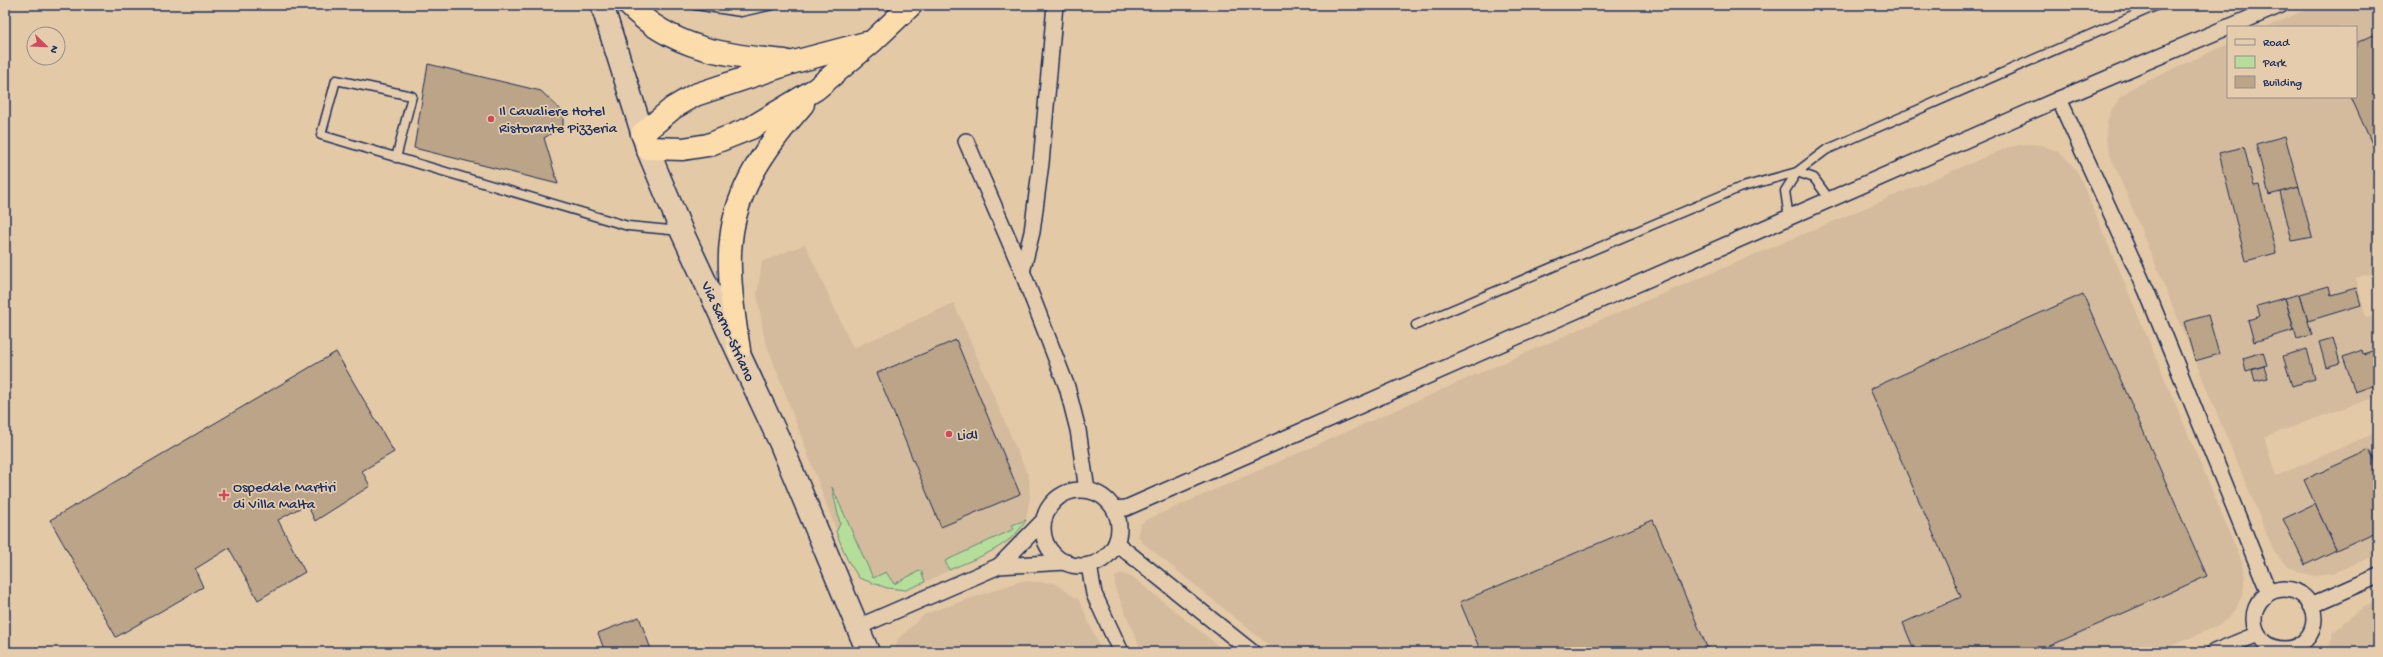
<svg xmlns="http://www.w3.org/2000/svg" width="2383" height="657" viewBox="0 0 2383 657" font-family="'Gochi Hand',sans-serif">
<rect width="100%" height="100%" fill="#e4c9a7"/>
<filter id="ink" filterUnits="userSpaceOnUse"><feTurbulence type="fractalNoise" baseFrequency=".025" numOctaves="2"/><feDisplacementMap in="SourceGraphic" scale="8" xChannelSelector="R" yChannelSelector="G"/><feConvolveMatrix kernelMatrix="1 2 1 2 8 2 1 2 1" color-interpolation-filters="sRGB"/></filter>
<g filter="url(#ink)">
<g fill="#d4bb9d">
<polygon points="2317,5 2378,5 2378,271 2356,278 2366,317 2378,314 2378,396 2264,437 2276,476 2377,432 2378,554 2332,574 2315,576 2299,572 2285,564 2274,552 2109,152 2106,137 2107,123 2112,109 2121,97 2132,88 2228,44 2228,97 2356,97 2356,27 2267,27"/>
<polygon points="2025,144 2042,145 2057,151 2069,161 2079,175 2242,562 2245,578 2243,593 2237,607 2227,619 2215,627 2158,652 1277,652 1142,542 1138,536 1140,525 1146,520 1596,322 2009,147"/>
<polygon points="805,244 853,348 954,303 1029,478 1030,498 1026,520 1017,534 1008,542 925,582 906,590 887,588 859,578 847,559 764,337 757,294 762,262"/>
<polygon points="1121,573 1134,578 1226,652 1142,652 1115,588 1115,577"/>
<polygon points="1021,581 1054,583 1079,600 1102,652 895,652 898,639 925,614"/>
<polygon points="2378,601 2378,652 2327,652 2335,631 2343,623 2363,607"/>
</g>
<g fill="#b4de9a" stroke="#68867c">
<polygon points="832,487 873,578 886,572 894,584 921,570 925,582 906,590 887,588 859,578 847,559 836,532 840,524"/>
<path d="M 1026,520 C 1010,548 978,557 949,570 L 945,561 L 1014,529 L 1012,525 Z"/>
</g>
<g fill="#bba488" stroke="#1b2f5e">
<polygon points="2378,33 2378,157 2351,97 2356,97 2356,43"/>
<polygon points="428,64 541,91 563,112 563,126 544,138 558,184 414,148"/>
<polygon points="2285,136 2299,187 2269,195 2256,144"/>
<polygon points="2244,147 2254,186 2259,185 2276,253 2246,261 2219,153"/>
<polygon points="2299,187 2312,237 2292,241 2280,192"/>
<polygon points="2329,286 2331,295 2356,288 2361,305 2308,321 2300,294"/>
<polygon points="2083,294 2207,576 2036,652 1915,652 1903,623 1961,597 1870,389"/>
<polygon points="2300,294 2312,335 2297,339 2285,298"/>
<polygon points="2285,298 2294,330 2254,342 2248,320 2260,316 2257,306"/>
<polygon points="2208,315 2219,354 2195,361 2184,322"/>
<polygon points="2333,338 2340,363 2326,367 2319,342"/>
<polygon points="956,340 1020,494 941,527 877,373"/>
<polygon points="2307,349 2315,379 2292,386 2283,356"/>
<polygon points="2378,349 2378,384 2355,392 2343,357 2362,350 2363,354"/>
<polygon points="336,352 394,452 362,471 370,486 315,521 307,504 278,520 305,572 258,600 229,548 195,569 203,587 116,637 50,520"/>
<polygon points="2263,352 2267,365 2246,371 2243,358"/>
<polygon points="2264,366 2268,378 2255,381 2252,370"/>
<polygon points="2369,450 2378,468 2378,531 2336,550 2304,480"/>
<polygon points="2315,504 2336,550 2305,565 2283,519"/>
<polygon points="1653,520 1709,652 1481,652 1460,602"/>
<polygon points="639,617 652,652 605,652 598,633"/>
</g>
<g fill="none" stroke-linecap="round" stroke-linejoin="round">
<defs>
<g id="lane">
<polyline points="695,5 741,12 773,5"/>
<polyline points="396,158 412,96 336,80 321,135 628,226 680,231"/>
<polyline points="1789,218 1785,191 1797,172 1826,150 2158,5"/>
<polyline points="1416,325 1739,188 1797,172 1814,178 1830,200"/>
</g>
<g id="street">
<polyline points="2229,27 2281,5"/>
<polyline points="2059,99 2147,292 2269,593"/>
<polyline points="966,141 1020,266 1067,387 1078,430 1087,490"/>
<polyline points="1022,272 1032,232 1041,163 1055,5"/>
<circle cx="1081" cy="528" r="38"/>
<polyline points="1114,509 1126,508 2059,99 2228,27"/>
<polyline points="1116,543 1252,652"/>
<polyline points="1089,565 1094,594 1121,652"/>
<polyline points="999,566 1044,520"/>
<circle cx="2284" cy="619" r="30"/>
<polyline points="2310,606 2378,576"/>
<polyline points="858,627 999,566 1066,562"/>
<polyline points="2214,652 2258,634"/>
</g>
<polyline id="secondary" points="602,5 647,148 682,232 780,442 868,652"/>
<g id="highway">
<path d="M 629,5 C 672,49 727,56 785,61"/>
<polyline points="642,134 673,108 695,95 794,62 866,43"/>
<polyline points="647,148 683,149 708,145 751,128 816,89 873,41 911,5"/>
<path d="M 739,350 C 734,318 727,272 731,240 C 736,187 769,143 803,104"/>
</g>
</defs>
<use href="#lane" stroke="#1b2f5e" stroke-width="11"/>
<use href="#street" stroke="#1b2f5e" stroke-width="18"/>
<use href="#secondary" stroke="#1b2f5e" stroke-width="25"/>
<use href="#highway" stroke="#1b2f5e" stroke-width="25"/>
<use href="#lane" stroke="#e5ccad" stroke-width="8"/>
<use href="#street" stroke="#e5ccad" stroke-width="15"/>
<use href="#secondary" stroke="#e5ccad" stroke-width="22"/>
<use href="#highway" stroke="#fddcac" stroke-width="22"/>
</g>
</g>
<g fill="#d1495b" stroke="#e5ccad" stroke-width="1.5">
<circle cx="491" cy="119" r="4"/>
<circle cx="949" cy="434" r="4"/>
<path d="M222 489h4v4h4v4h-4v4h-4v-4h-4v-4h4z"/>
</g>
<g text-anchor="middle" stroke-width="3.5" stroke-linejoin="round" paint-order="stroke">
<g font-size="15" fill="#1b2f5e" stroke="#e5ccad" text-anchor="start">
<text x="499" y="115">Il Cavaliere Hotel<tspan x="499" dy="17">Ristorante Pizzeria</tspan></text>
<text x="957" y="439">Lidl</text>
<text x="233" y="491">Ospedale Martiri<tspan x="233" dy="17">di Villa Malta</tspan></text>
</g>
<g font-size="15" fill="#1b2f5e" stroke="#e5ccad">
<text transform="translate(729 331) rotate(65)" y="5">Via Sarno-Striano</text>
</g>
</g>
<rect width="2383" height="657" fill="none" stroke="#e5ccad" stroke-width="20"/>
<rect x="10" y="10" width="2363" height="637" fill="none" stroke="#1b2f5e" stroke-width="1.5" filter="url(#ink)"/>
<rect x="2227" y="26" width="130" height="72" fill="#e5ccad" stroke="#948d8d"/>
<rect x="2235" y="39" width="20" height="6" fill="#e5ccad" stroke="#948d8d"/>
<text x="2263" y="46" font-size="12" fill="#1b2f5e">Road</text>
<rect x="2235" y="56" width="20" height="12" fill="#b4de9a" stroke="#948d8d"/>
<text x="2263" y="66" font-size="12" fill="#1b2f5e">Park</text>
<rect x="2235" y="76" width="20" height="12" fill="#bba488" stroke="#948d8d"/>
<text x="2263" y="86" font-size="12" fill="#1b2f5e">Building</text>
<g transform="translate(46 46) rotate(113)"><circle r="19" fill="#e5ccad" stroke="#948d8d"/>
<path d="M0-3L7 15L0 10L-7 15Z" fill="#d1495b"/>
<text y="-6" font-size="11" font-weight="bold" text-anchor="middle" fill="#1b2f5e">N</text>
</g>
</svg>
